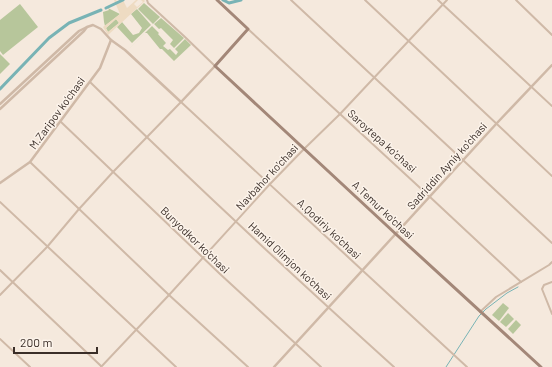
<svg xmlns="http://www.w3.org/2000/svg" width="552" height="367" viewBox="0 0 552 367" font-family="Barlow,sans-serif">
<rect width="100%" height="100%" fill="#f5e9dd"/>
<g fill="#b7c69b">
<polygon points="144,3 160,17 153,24 138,9"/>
<polygon points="20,4 38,27 3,55 0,51 0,20"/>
<polygon points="108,8 120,14 105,26 104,22 103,12 109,10"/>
<polygon points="137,9 151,25 132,43 117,27 122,22 133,35 139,33 142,28 131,14"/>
<polygon points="161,18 184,38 174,48 170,44 173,40 161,28 159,29 154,24"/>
<polygon points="116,19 119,23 108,32 106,28"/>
<polygon points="152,26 159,33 158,34 166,43 163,46 168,50 170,49 176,55 178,52 175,49 185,39 191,45 174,61 162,49 160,49 147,33 145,33 130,48"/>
<polygon points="0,54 10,64 0,74"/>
<polygon points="503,303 509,308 499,321 492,315"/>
<polygon points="508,313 514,319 506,327 500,322"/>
<polygon points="516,320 521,325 513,334 508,329"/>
</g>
<path fill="#eedbc2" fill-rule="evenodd" d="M 114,0 L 116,0 L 117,2 L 121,0 L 123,0 L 127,8 L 136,0 L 138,0 L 134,4 L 137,7 L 143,2 L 141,0 L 144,0 L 145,1 L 108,35 L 103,27 L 120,14 ZM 116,19 L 119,23 L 108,32 L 106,28 Z"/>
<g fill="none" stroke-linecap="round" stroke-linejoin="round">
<polyline stroke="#78b3b5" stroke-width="1" points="446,367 479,316 486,309 507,293 518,287"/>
<g stroke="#78b3b5" stroke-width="3">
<polyline points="223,0 229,3 241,0"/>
<polyline points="106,8 123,0"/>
<polyline points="0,89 49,38 69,23 101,10"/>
</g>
<g stroke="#cfb9a7" stroke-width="2">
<polyline points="147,0 148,3 185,37 215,66"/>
<polyline points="291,0 552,243"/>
<polyline points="365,0 552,176"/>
<polyline points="438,0 552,106"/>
<polyline points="516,0 552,35"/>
<polyline points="248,29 430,197 521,282"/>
<path d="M 90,82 C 189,179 291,274 394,367"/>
<polyline points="61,122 220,274 321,367"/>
<polyline points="30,162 169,295 248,367"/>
<polyline points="0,202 176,367"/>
<polyline points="0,270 101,366"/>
<polyline points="552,282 544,285 542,289 552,314"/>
<polyline points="0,295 47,247 79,209 113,172 181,102 362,270 467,367"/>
<polyline points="480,312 496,297 549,265 552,262"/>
<polyline points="0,339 30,367"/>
<polyline points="101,367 169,295 270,184 304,149 340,114 447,0"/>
</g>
<g stroke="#cfb9a7" stroke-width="2.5">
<polyline points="0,104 79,31 87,27 93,25 101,29 111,40 125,50 181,102 215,66"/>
<polyline points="0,109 84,31 87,27"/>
<polyline points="0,183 30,162 100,68 111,40"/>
<polyline points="274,367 497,123 552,65"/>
</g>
<polyline stroke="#a38778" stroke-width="3" points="217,0 248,29 215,66 398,236 541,367"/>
</g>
<g text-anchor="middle" stroke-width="3" stroke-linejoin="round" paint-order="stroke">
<g font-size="11" fill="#3a2e28" stroke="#fcf3ea">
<text transform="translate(57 113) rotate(-54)" y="4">M.Zaripov ko'chasi</text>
<text transform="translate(382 141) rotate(42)" y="4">Saroytepa ko'chasi</text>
<text transform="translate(447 166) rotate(-48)" y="4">Sadriddin Ayniy ko'chasi</text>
<text transform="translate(267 177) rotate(-47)" y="4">Navbahor ko'chasi</text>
<text transform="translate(383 210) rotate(43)" y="4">A.Temur ko'chasi</text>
<text transform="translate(329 229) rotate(43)" y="4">A.Qodiriy ko'chasi</text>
<text transform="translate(195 240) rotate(44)" y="4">Bunyodkor ko'chasi</text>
<text transform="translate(290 261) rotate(43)" y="4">Hamid Olimjon ko'chasi</text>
</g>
</g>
<path d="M14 347v6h83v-6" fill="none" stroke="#3a2e28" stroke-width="2"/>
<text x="20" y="347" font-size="12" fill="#3a2e28" stroke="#fcf3ea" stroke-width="3" paint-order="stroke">200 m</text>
</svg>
